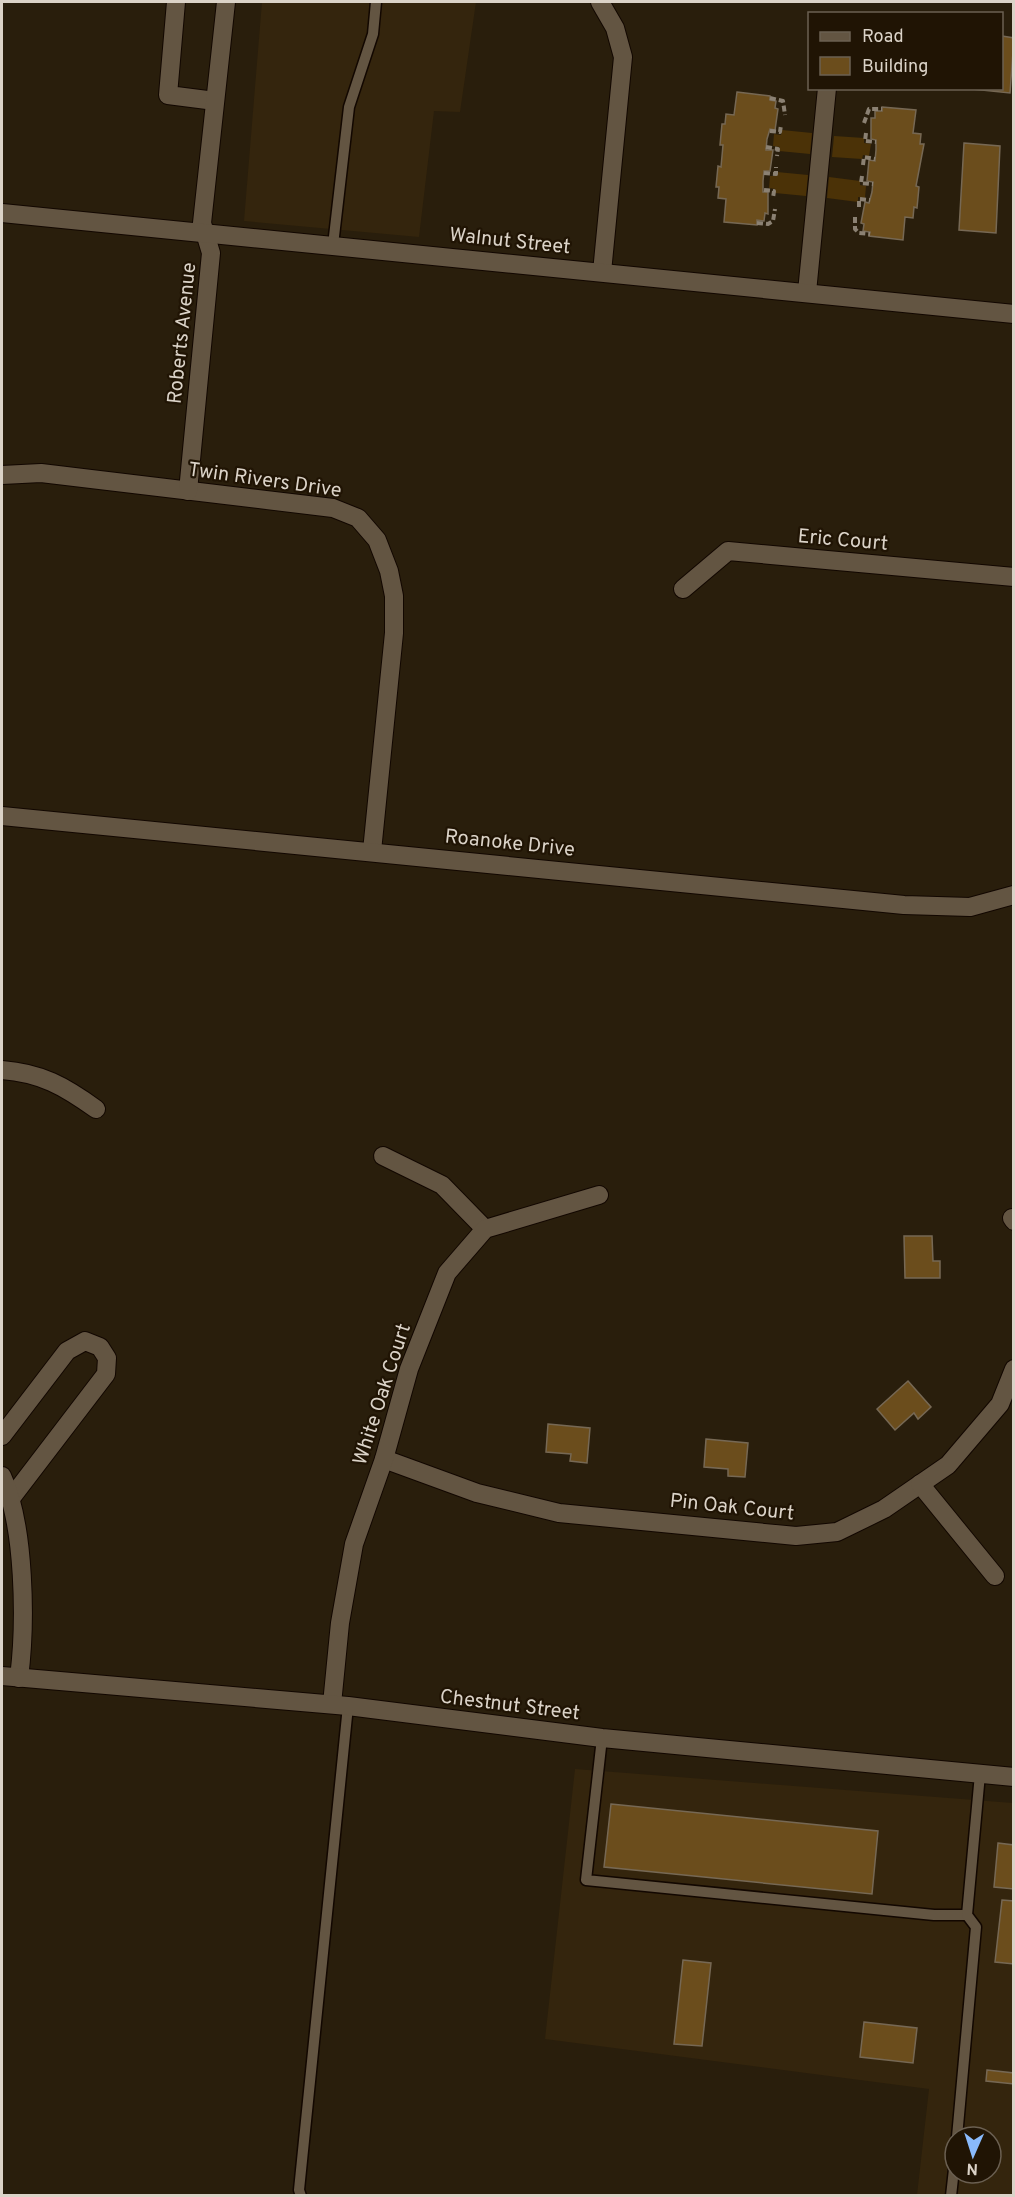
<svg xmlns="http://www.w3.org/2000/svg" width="1015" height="2197" viewBox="0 0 1015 2197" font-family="Overpass,sans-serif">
<rect width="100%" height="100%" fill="#291e0c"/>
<g fill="#34250d" fill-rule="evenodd">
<polygon points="262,2 476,2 460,112 434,111 419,237 244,221"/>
<path d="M 575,1769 L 1013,1803 L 1013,2195 L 917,2195 L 929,2089 L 545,2039 ZM 955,2137 L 991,2137 L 991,2173 L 955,2173 Z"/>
</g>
<g fill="#4b3207">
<polygon points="782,130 812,133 810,154 779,151 780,147 773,146 774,134 781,135"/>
<polygon points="834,136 864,138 864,143 871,144 869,156 863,155 862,159 832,157"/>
<polygon points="777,172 808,175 806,196 775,193 775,189 769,188 770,176 777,176"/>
<polygon points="829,177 860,181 860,185 866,186 865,198 858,197 858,202 827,198"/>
</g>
<g fill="#6b4d1c" stroke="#766854" stroke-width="1.5">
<polygon points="1002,36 1014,38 1010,93 972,89 1002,88"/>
<polygon points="737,92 770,96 770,100 776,101 775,108 778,109 775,130 770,129 767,139 766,150 773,150 770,171 764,171 763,181 763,192 768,192 768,214 765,213 764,221 757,220 757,225 724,222 726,199 718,198 719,187 716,187 718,166 721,167 723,145 720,145 722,124 725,124 726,114 734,115"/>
<polygon points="882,107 916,110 913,133 921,134 920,144 924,144 916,186 919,187 917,208 914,207 913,218 905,217 903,240 869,236 870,232 863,231 864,224 861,223 865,202 869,203 872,192 873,182 867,181 869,160 875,161 876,150 876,140 871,139 871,118 875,118 875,111 882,111"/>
<polygon points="964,143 1000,146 996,233 959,230"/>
<polygon points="904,1236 932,1236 933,1261 940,1261 940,1278 905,1278"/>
<polygon points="908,1381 931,1407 918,1419 914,1413 895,1430 877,1409"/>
<polygon points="548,1424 590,1428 587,1463 570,1461 571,1454 546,1452"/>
<polygon points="706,1439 748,1443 745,1477 728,1476 728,1469 704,1467"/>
<polygon points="611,1804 878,1831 872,1894 604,1867"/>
<polygon points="998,1843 1014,1845 1014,1889 994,1887"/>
<polygon points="1002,1900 1014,1901 1014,1964 995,1962"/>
<polygon points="683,1960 711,1963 702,2046 674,2044"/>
<polygon points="864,2022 917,2028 913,2063 860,2057"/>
<polygon points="987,2070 1014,2073 1014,2084 986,2081"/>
</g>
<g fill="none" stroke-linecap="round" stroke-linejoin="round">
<defs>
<g id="service">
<polyline points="333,245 349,107 373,34 376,2"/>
<polyline points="602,1738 586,1880 934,1915 967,1915"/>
<polyline points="957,2137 976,1927 967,1915 980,1774"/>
<polyline points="301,2196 299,2190 348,1706"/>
<polyline points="951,2196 955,2160"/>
</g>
<g id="minor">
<polyline points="176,2 168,95 215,101"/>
<polyline points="600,2 615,28 623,57 602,272"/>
<polyline points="807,292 827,88"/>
<polyline points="2,475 41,473 333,508 358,518 377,540 389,571 394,596 394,633 372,851"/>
<polyline points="188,491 211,253 202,223 226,2"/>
<polyline points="683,589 728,551 1014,577"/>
<polyline points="2,816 904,905 970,907 1014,895"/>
<path d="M 2,1070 C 41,1073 64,1086 96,1109"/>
<polyline points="383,1156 442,1185 485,1229"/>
<polyline points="1012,1218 1014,1221"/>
<polyline points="2,1436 67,1351 85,1341 100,1347 107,1358 106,1374 12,1497"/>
<polyline points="384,1459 477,1493 559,1513 796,1536 837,1532 884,1509 948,1465 1000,1404 1014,1369"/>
<path d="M 2,1476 C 25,1525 26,1623 19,1678"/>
<polyline points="920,1484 995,1576"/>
<polyline points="332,1704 340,1623 354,1544 384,1459 409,1369 447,1273 485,1229 599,1195"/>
</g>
<g id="tertiary">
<polyline points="2,213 1014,314"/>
<polyline points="2,1676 348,1706 602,1738 1014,1777"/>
</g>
</defs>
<use href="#service" stroke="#120700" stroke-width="13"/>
<use href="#minor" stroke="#120700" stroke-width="20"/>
<use href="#tertiary" stroke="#120700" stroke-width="20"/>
<g stroke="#8b8173" stroke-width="4" stroke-dasharray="6 3" stroke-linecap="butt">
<polyline points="770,98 783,101 785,115"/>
<polyline points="864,123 869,109 882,109"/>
<polyline points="770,131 780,132 781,125"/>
<polyline points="866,133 865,141 876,142"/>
<polyline points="766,147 778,149 777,156"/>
<polyline points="863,165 864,157 875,159"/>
<polyline points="764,173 776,174 776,167"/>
<polyline points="862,176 861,183 873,184"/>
<polyline points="764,190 774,191 773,198"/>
<polyline points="859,207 859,199 870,200"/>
<polyline points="855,217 855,229 859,233 870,234"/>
<polyline points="757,223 768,224 773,221 775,209"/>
</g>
<use href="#service" stroke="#635542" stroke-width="10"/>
<use href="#minor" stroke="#635542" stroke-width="18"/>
<use href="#tertiary" stroke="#635542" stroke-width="18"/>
</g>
<g text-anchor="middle" stroke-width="4.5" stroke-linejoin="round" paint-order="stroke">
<g font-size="20" fill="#dbd3c8" stroke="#201404">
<text transform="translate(510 240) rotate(6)" y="7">Walnut Street</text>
<text transform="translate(181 333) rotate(-84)" y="7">Roberts Avenue</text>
<text transform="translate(265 479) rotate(8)" y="7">Twin Rivers Drive</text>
<text transform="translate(843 539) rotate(5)" y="7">Eric Court</text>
<text transform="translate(510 842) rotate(6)" y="7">Roanoke Drive</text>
<text transform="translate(381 1394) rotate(-72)" y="7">White Oak Court</text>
<text transform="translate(732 1506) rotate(6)" y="7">Pin Oak Court</text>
<text transform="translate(510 1704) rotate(7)" y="7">Chestnut Street</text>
</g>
</g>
<rect width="1015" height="2197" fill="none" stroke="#dbd3c8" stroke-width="6"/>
<rect x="808" y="12" width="195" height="78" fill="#201404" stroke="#6b6052" stroke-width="1.5"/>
<rect x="820" y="32" width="30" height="9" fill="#635542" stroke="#6b6052" stroke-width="1.5"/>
<text x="862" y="42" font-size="18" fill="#dbd3c8">Road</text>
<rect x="820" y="57" width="30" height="18" fill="#6b4d1c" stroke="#6b6052" stroke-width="1.5"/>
<text x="862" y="72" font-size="18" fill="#dbd3c8">Building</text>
<g transform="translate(973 2155) rotate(183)"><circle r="28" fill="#201404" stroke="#6b6052" stroke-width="1.5"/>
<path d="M0-4.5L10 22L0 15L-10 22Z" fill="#89bafc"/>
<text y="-9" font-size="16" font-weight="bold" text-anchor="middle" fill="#dbd3c8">N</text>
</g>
</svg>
